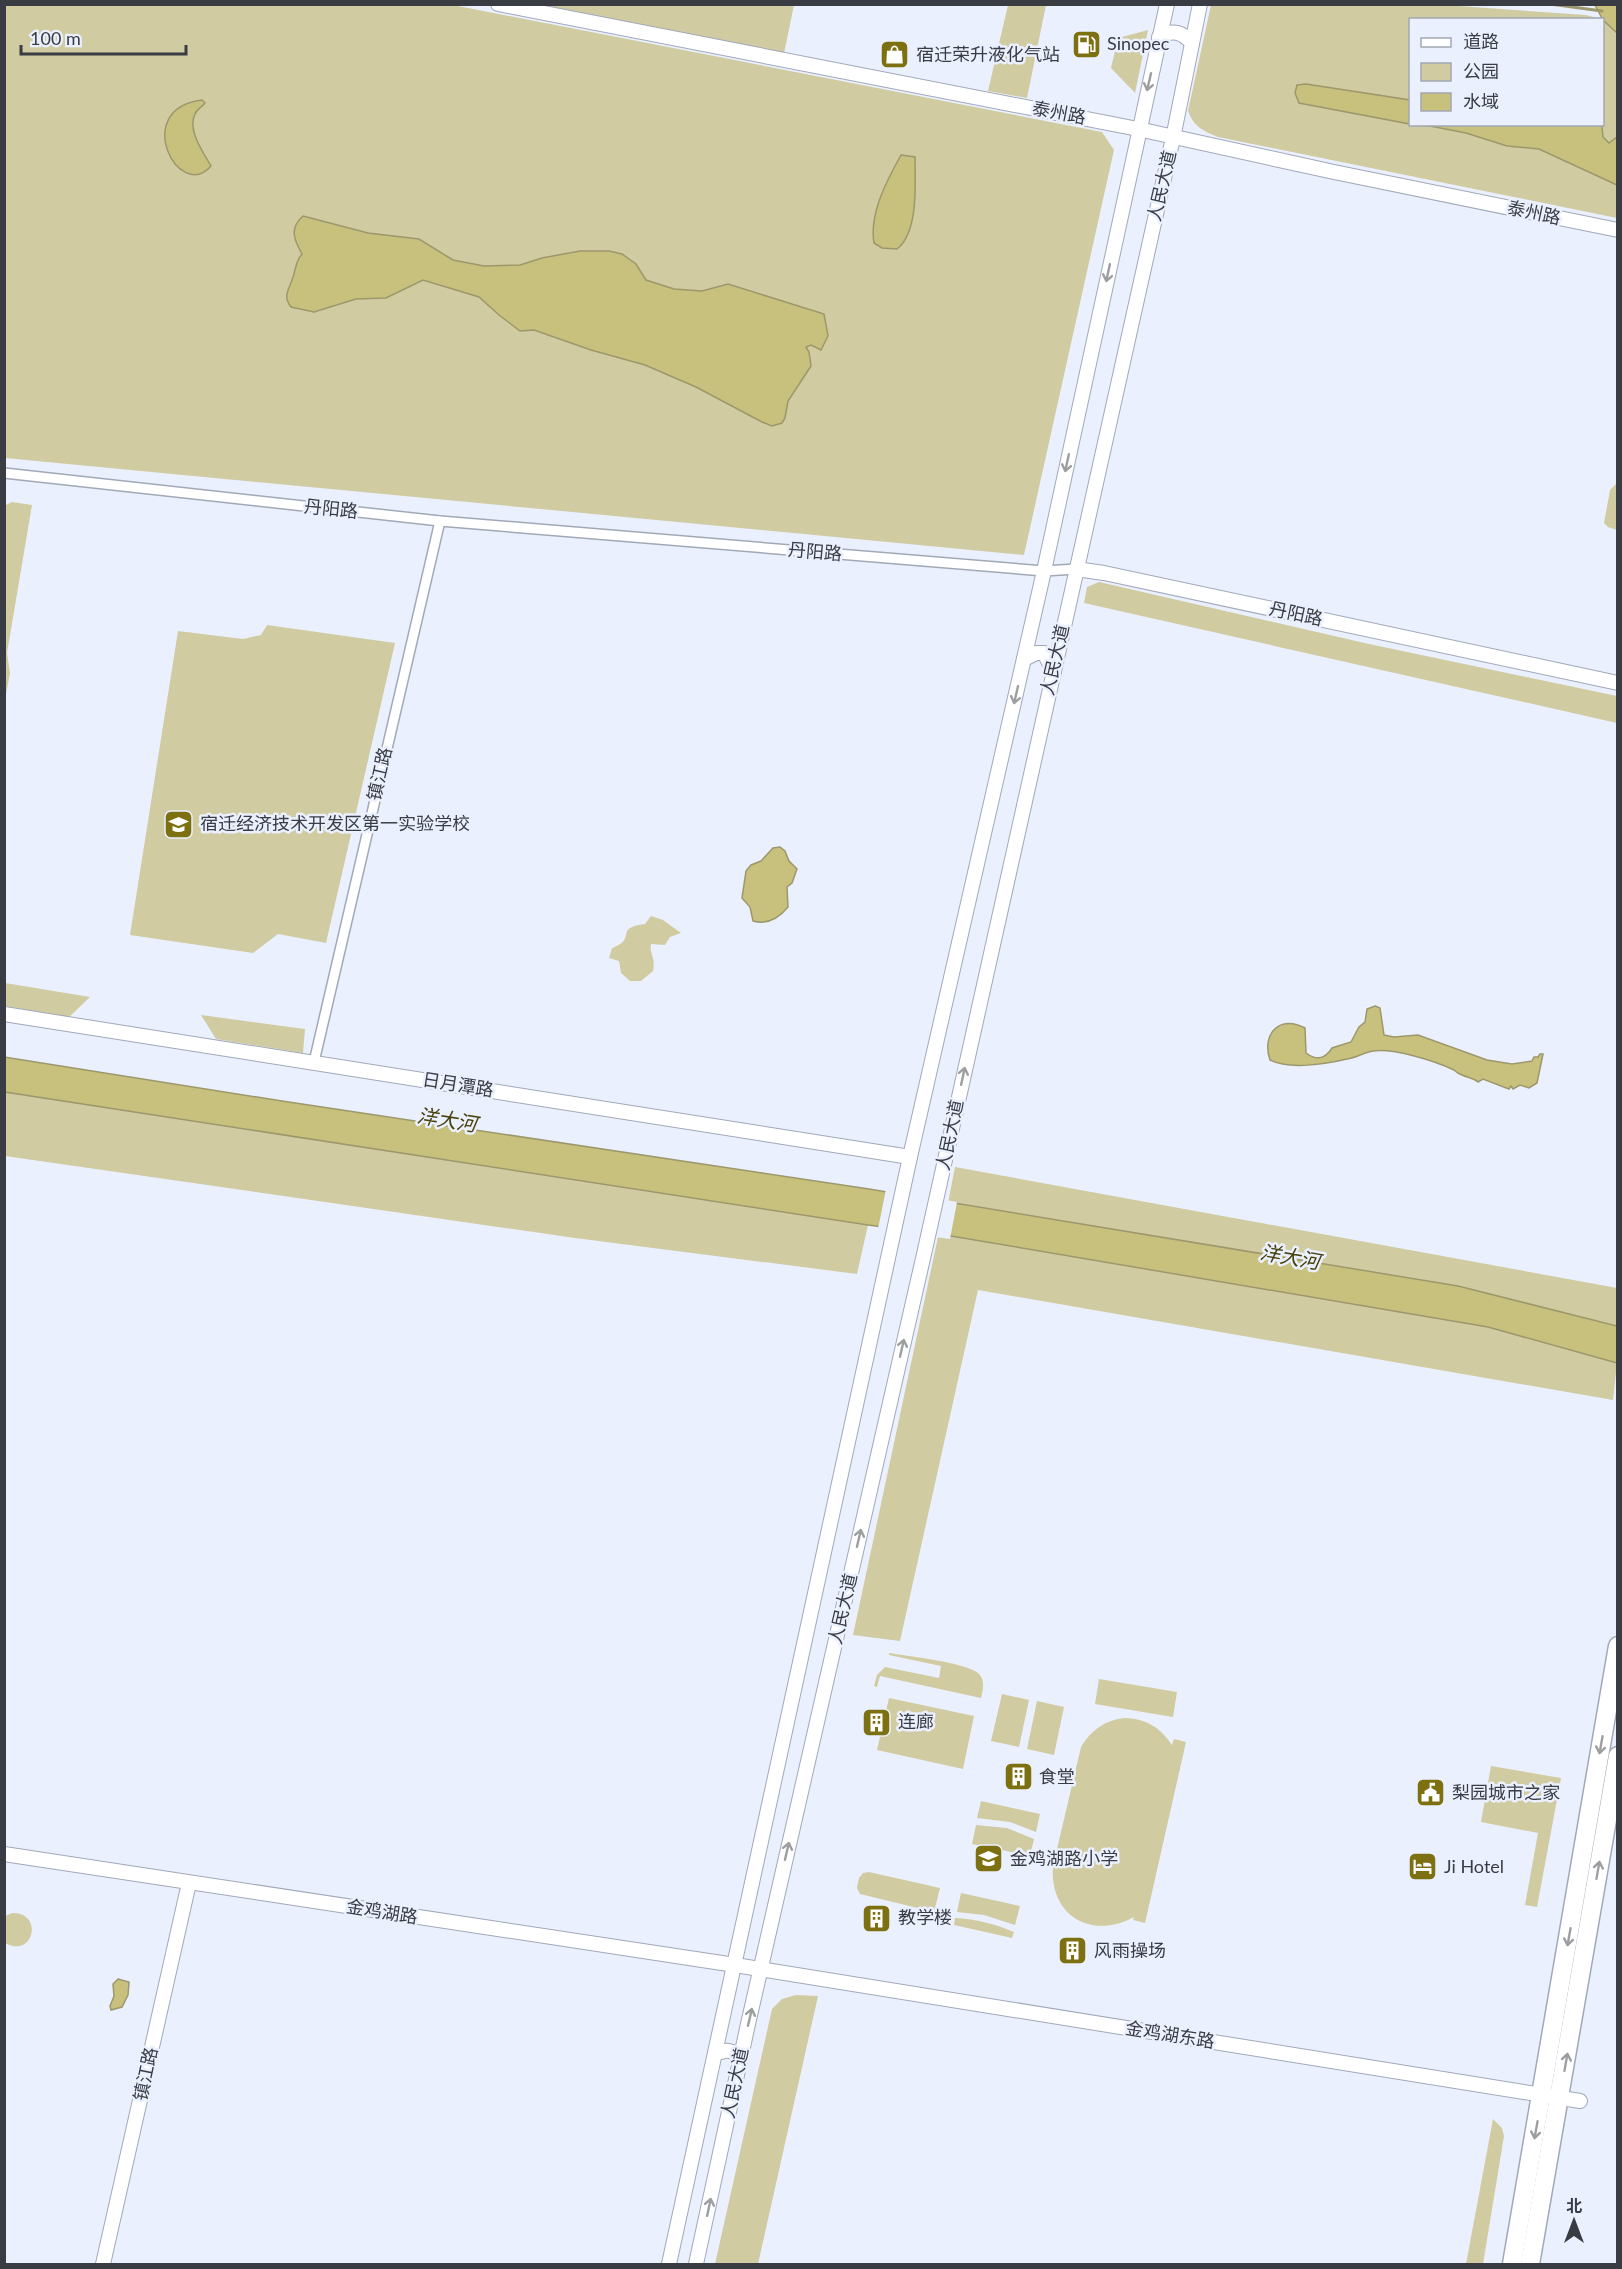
<svg xmlns="http://www.w3.org/2000/svg" width="1622" height="2269" viewBox="0 0 1622 2269" font-family="Lato,'Noto Sans SC',sans-serif">
<rect width="100%" height="100%" fill="#eaf0fe"/>
<g fill="#d1cba1">
<path d="M 1430,4 L 1586,15 L 1601,19 L 1410,20 L 1410,124 L 1602,124 L 1603,20 L 1617,33 L 1617,218 L 1218,137 C 1203,131 1194,127 1188,111 L 1211,5 Z"/>
<polygon points="4,5 453,5 1102,132 1114,150 1024,555 5,458"/>
<polygon points="543,5 794,5 784,53"/>
<polygon points="1008,5 1046,5 1027,98 988,91"/>
<polygon points="1148,30 1135,93 1111,68 1118,38"/>
<polygon points="1617,483 1617,530 1608,527 1604,523 1610,490"/>
<polygon points="12,502 32,505 7,653 10,673 6,694 4,693 4,506"/>
<polygon points="1099,582 1369,644 1617,696 1617,723 1084,603 1087,587"/>
<polygon points="267,625 395,643 326,943 278,934 253,953 130,935 178,631 243,639 261,635"/>
<path d="M 651,916 L 663,920 L 681,933 L 670,937 L 665,945 L 651,944 C 649,953 656,958 653,971 L 641,981 L 630,981 L 621,973 L 619,961 L 609,958 L 612,948 C 638,939 613,928 645,924 Z"/>
<polygon points="5,983 90,997 69,1017 5,1006"/>
<polygon points="201,1015 305,1029 303,1053 216,1039"/>
<polygon points="4,1092 868,1225 857,1274 575,1238 5,1156"/>
<polygon points="955,1167 1617,1288 1617,1326 1458,1286 948,1203"/>
<polygon points="951,1236 1488,1327 1617,1363 1613,1400 978,1290 900,1641 853,1635 938,1237"/>
<path d="M 889,1653 C 906,1656 972,1663 980,1675 C 985,1682 983,1690 981,1698 L 880,1676 L 877,1687 L 874,1686 L 877,1675 L 885,1667 L 939,1678 L 941,1666 L 889,1655 Z"/>
<polygon points="1099,1679 1177,1692 1173,1717 1095,1704"/>
<polygon points="1002,1694 1029,1700 1019,1747 991,1741"/>
<polygon points="889,1698 974,1716 963,1769 877,1750"/>
<polygon points="1037,1701 1064,1707 1054,1755 1027,1749"/>
<path d="M 1125,1718 C 1146,1719 1160,1727 1172,1745 L 1174,1739 L 1186,1742 L 1145,1923 L 1133,1920 L 1134,1917 C 1092,1940 1049,1916 1053,1866 L 1081,1747 C 1091,1730 1105,1720 1125,1718 Z"/>
<polygon points="1491,1766 1561,1778 1537,1907 1525,1905 1538,1833 1481,1822"/>
<polygon points="981,1801 1040,1814 1036,1832 1010,1822 977,1818"/>
<polygon points="976,1825 1007,1828 1034,1839 1030,1856 972,1844"/>
<polygon points="869,1872 940,1888 934,1912 860,1894 857,1888 859,1878 863,1873"/>
<polygon points="961,1893 1020,1906 1015,1925 984,1915 957,1912"/>
<path d="M 12,1913 C 44,1912 34,1959 5,1943 L 5,1916 Z"/>
<path d="M 955,1918 C 976,1919 995,1924 1014,1932 L 1012,1938 L 954,1925 Z"/>
<polygon points="796,1995 818,1996 758,2264 715,2264 772,2009 782,1999"/>
<polygon points="1493,2119 1502,2128 1504,2136 1483,2264 1466,2264"/>
</g>
<g fill="#c8c07d" stroke="#9d986c" stroke-width="1.5">
<polygon points="1595,5 1617,5 1617,33 1603,20"/>
<polygon points="1306,84 1410,100 1410,124 1299,103 1295,93 1297,85"/>
<path d="M 202,100 L 205,103 C 202,107 197,109 195,114 C 187,130 203,152 211,166 C 179,203 130,109 202,100 Z"/>
<polygon points="1412,125 1599,125 1602,127 1603,137 1609,143 1617,137 1617,185 1539,149 1507,146 1466,133 1430,126"/>
<path d="M 901,155 L 915,157 C 915,183 919,232 897,249 L 882,248 L 874,243 C 869,214 887,180 901,155 Z"/>
<path d="M 303,216 L 368,233 L 419,239 L 453,260 L 484,266 L 520,265 L 542,258 L 580,251 L 609,251 L 622,254 L 636,264 L 646,280 L 674,289 L 702,291 L 728,284 L 824,314 L 828,336 L 821,350 L 811,345 L 806,347 L 809,352 L 811,366 L 788,401 L 785,418 L 782,423 L 772,426 L 762,422 L 696,387 L 645,365 L 591,350 L 534,330 L 520,331 L 499,315 L 479,297 L 423,280 L 386,298 L 356,299 L 314,312 L 291,307 C 283,297 288,291 292,280 C 296,270 295,262 302,254 C 294,240 289,228 303,216 Z"/>
<path d="M 780,847 L 785,851 L 789,861 L 797,869 L 792,883 L 787,887 L 788,907 C 779,918 767,925 753,921 L 750,907 L 742,898 L 746,871 L 751,865 L 761,861 L 773,848 Z"/>
<path d="M 1375,1006 L 1380,1008 L 1384,1035 L 1394,1037 L 1418,1035 L 1487,1060 L 1512,1064 L 1532,1061 L 1534,1057 L 1538,1057 L 1540,1054 L 1543,1054 L 1537,1083 L 1529,1088 L 1520,1085 L 1513,1089 L 1511,1086 L 1509,1089 L 1483,1079 L 1478,1082 C 1472,1077 1468,1078 1462,1075 C 1459,1074 1456,1072 1454,1070 C 1435,1061 1394,1048 1373,1051 C 1365,1052 1356,1058 1347,1059 C 1326,1064 1289,1070 1270,1060 C 1261,1034 1280,1014 1305,1028 L 1306,1053 C 1317,1061 1325,1059 1332,1048 L 1351,1042 L 1359,1027 L 1365,1022 L 1367,1009 Z"/>
<polygon points="4,1057 282,1101 869,1189 1458,1286 1617,1326 1617,1363 1488,1327 951,1236 868,1225 5,1092"/>
<polygon points="118,1979 129,1982 128,1995 122,2007 111,2010 110,2006 114,1996 113,1984"/>
</g>
<polygon fill="#eaf0fe" points="886,1189 957,1202 950,1239 878,1229"/>
<g fill="none" stroke-linecap="round" stroke-linejoin="round">
<polyline stroke="#9d986c" stroke-width="3" points="1550,4 1602,11"/>
<defs>
<g id="street">
<polyline points="4,473 440,521 1044,571 1076,569"/>
<polyline points="314,1062 440,521"/>
</g>
<g id="secondary">
<polyline points="498,4 1138,129 1334,172 1618,230"/>
<path d="M 1159,37 C 1173,29 1182,32 1192,43"/>
<polyline points="1076,569 1104,573 1618,683"/>
<polyline points="1024,659 1036,653 1044,653 1053,670"/>
<polyline points="4,1014 910,1157"/>
<polyline points="4,1854 735,1965 1580,2101"/>
<path d="M 715,2054 C 728,2049 732,2049 740,2060"/>
<polyline points="103,2264 189,1883"/>
<polyline points="669,2264 910,1157 1044,571 1167,4"/>
<polyline points="696,2264 748,2024 924,1254 1173,138 1200,4"/>
</g>
<g id="highway">
<polyline points="1512,2264 1618,1646"/>
<polyline points="1530,2264 1618,1756"/>
</g>
</defs>
<use href="#street" stroke="#a1a8b8" stroke-width="12"/>
<use href="#secondary" stroke="#a1a8b8" stroke-width="16"/>
<use href="#highway" stroke="#a1a8b8" stroke-width="21"/>
<use href="#street" stroke="#fff" stroke-width="9"/>
<use href="#secondary" stroke="#fff" stroke-width="14"/>
<use href="#highway" stroke="#fff" stroke-width="18"/>
</g>
<defs><path id="oneway-shaft" d="M-6 0H5M1.5-3L5.5 0L1.5 3" fill="none" stroke-width="1.6" stroke-linecap="round" stroke-linejoin="round" transform="scale(1.5)"/></defs>
<g stroke="#9c9ea1">
<use href="#oneway-shaft" transform="translate(1149 82) rotate(103)"/>
<use href="#oneway-shaft" transform="translate(1108 273) rotate(102)"/>
<use href="#oneway-shaft" transform="translate(1067 463) rotate(102)"/>
<use href="#oneway-shaft" transform="translate(1016 695) rotate(103)"/>
<use href="#oneway-shaft" transform="translate(963 1076) rotate(-78)"/>
<use href="#oneway-shaft" transform="translate(902 1348) rotate(-77)"/>
<use href="#oneway-shaft" transform="translate(859 1538) rotate(-77)"/>
<use href="#oneway-shaft" transform="translate(1601 1745) rotate(100)"/>
<use href="#oneway-shaft" transform="translate(787 1851) rotate(-77)"/>
<use href="#oneway-shaft" transform="translate(1598 1870) rotate(-80)"/>
<use href="#oneway-shaft" transform="translate(1569 1937) rotate(100)"/>
<use href="#oneway-shaft" transform="translate(750 2017) rotate(-77)"/>
<use href="#oneway-shaft" transform="translate(1566 2062) rotate(-80)"/>
<use href="#oneway-shaft" transform="translate(1536 2130) rotate(100)"/>
<use href="#oneway-shaft" transform="translate(709 2207) rotate(-78)"/>
</g>
<defs>
<symbol id="fuel-square" viewBox="-11 -11 22 22"><rect x="-9" y="-9" width="18" height="18" rx="4" fill="#7c7010" stroke="#eaf0fe"/><path d="M-5.5-6h7V0h2V4h1.3V-2.5L3-4.5l.8-.8L6-3V5H2.5V1h-1V6h-7ZM-4.2-4.7v3.2H.2V-4.7Z" fill="#fff"/></symbol>
<symbol id="shop-square" viewBox="-11 -11 22 22"><rect x="-9" y="-9" width="18" height="18" rx="4" fill="#7c7010" stroke="#eaf0fe"/><path d="M-5-2.5h2.3a2.7 3.5 0 0 1 5.4 0H5L5.5 6h-11ZM-1.5-2.5h3a1.5 2.3 0 0 0-3 0Z" fill="#fff"/></symbol>
<symbol id="school-square" viewBox="-11 -11 22 22"><rect x="-9" y="-9" width="18" height="18" rx="4" fill="#7c7010" stroke="#eaf0fe"/><path d="M0-5L7-2L0 1L-7-2ZM-4 1L0 2.5L4 1V4Q0 6-4 4Z" fill="#fff"/></symbol>
<symbol id="building-square" viewBox="-11 -11 22 22"><rect x="-9" y="-9" width="18" height="18" rx="4" fill="#7c7010" stroke="#eaf0fe"/><path d="M-4-6H4V6H1V3H-1V6H-4ZM-2.5-4.3h1.7v1.8h-1.7ZM.8-4.3h1.7v1.8H.8ZM-2.5-1h1.7V.8h-1.7ZM.8-1h1.7V.8H.8Z" fill="#fff"/></symbol>
<symbol id="civic-square" viewBox="-11 -11 22 22"><rect x="-9" y="-9" width="18" height="18" rx="4" fill="#7c7010" stroke="#eaf0fe"/><path d="M-.6-6.5H3V-4.5H.6V-3L4-1V1h2V6H-6V1h2V-1L-.6-3ZM-1.2 2.5V6h2.4V2.5Z" fill="#fff"/></symbol>
<symbol id="hotel-square" viewBox="-11 -11 22 22"><rect x="-9" y="-9" width="18" height="18" rx="4" fill="#7c7010" stroke="#eaf0fe"/><path d="M-6-4.5h1.5V1H6V5H4.5V3h-9V5H-6ZM-4 0a1.8 1.8 0 1 1 3.6 0ZM.5 0V-2.5h3Q6-2.5 6 0Z" fill="#fff"/></symbol>
</defs>
<g fill-rule="evenodd">
<use href="#fuel-square" x="1070" y="28" width="33" height="33"/>
<use href="#shop-square" x="878" y="38" width="33" height="33"/>
<use href="#school-square" x="162" y="808" width="33" height="33"/>
<use href="#building-square" x="860" y="1706" width="33" height="33"/>
<use href="#building-square" x="1002" y="1760" width="33" height="33"/>
<use href="#civic-square" x="1414" y="1776" width="33" height="33"/>
<use href="#school-square" x="972" y="1842" width="33" height="33"/>
<use href="#hotel-square" x="1406" y="1850" width="33" height="33"/>
<use href="#building-square" x="860" y="1902" width="33" height="33"/>
<use href="#building-square" x="1056" y="1934" width="33" height="33"/>
</g>
<g text-anchor="middle" stroke-width="5" stroke-linejoin="round" paint-order="stroke">
<g font-size="18" fill="#393c43" stroke="#eaf0fe" text-anchor="start">
<text x="1107" y="50">Sinopec</text>
<text x="916" y="61">宿迁荣升液化气站</text>
<text x="200" y="830">宿迁经济技术开发区第一实验学校</text>
<text x="898" y="1728">连廊</text>
<text x="1039" y="1783">食堂</text>
<text x="1452" y="1799">梨园城市之家</text>
<text x="1010" y="1865">金鸡湖路小学</text>
<text x="1444" y="1873">Ji Hotel</text>
<text x="898" y="1924">教学楼</text>
<text x="1094" y="1957">风雨操场</text>
</g>
<g font-size="18" fill="#393c43" stroke="#eaf0fe">
<text transform="translate(1059 113) rotate(11)" y="6">泰州路</text>
<text transform="translate(1162 186) rotate(-77)" y="6">人民大道</text>
<text transform="translate(1534 213) rotate(12)" y="6">泰州路</text>
<text transform="translate(331 509) rotate(6)" y="6">丹阳路</text>
<text transform="translate(815 552) rotate(5)" y="6">丹阳路</text>
<text transform="translate(1296 614) rotate(12)" y="6">丹阳路</text>
<text transform="translate(1055 660) rotate(-77)" y="6">人民大道</text>
<text transform="translate(380 774) rotate(-77)" y="6">镇江路</text>
<text transform="translate(458 1085) rotate(9)" y="6">日月潭路</text>
<text transform="translate(950 1135) rotate(-78)" y="6">人民大道</text>
<text transform="translate(843 1609) rotate(-77)" y="6">人民大道</text>
<text transform="translate(382 1912) rotate(9)" y="6">金鸡湖路</text>
<text transform="translate(1170 2035) rotate(9)" y="6">金鸡湖东路</text>
<text transform="translate(146 2074) rotate(-78)" y="6">镇江路</text>
<text transform="translate(735 2083) rotate(-78)" y="6">人民大道</text>
</g>
<g font-size="20" font-style="italic" fill="#47400a" stroke="#eaf0fe">
<text transform="translate(447 1120) rotate(9)" y="7">洋大河</text>
<text transform="translate(1290 1257) rotate(10)" y="7">洋大河</text>
</g>
</g>
<rect width="1622" height="2269" fill="none" stroke="#393c43" stroke-width="12"/>
<rect x="1409" y="18" width="195" height="108" fill="#eaf0fe" stroke="#a3a8b3" stroke-width="1.5"/>
<rect x="1421" y="38" width="30" height="9" fill="#ffffff" stroke="#a3a8b3" stroke-width="1.5"/>
<text x="1463" y="48" font-size="18" fill="#393c43">道路</text>
<rect x="1421" y="63" width="30" height="18" fill="#d1cba1" stroke="#a3a8b3" stroke-width="1.5"/>
<text x="1463" y="78" font-size="18" fill="#393c43">公园</text>
<rect x="1421" y="93" width="30" height="18" fill="#c8c07d" stroke="#a3a8b3" stroke-width="1.5"/>
<text x="1463" y="108" font-size="18" fill="#393c43">水域</text>
<g transform="translate(1574 2221)" stroke="#eaf0fe" stroke-width="4.5" paint-order="stroke">
<path d="M0-4.5L10 22L0 15L-10 22Z" fill="#393c43"/>
<text y="-9" font-size="16" font-weight="bold" text-anchor="middle" fill="#393c43">北</text>
</g>
<path d="M21 45v9h165v-9" fill="none" stroke="#393c43" stroke-width="3"/>
<text x="30" y="45" font-size="18" fill="#393c43" stroke="#eaf0fe" stroke-width="4.5" paint-order="stroke">100 m</text>
</svg>
